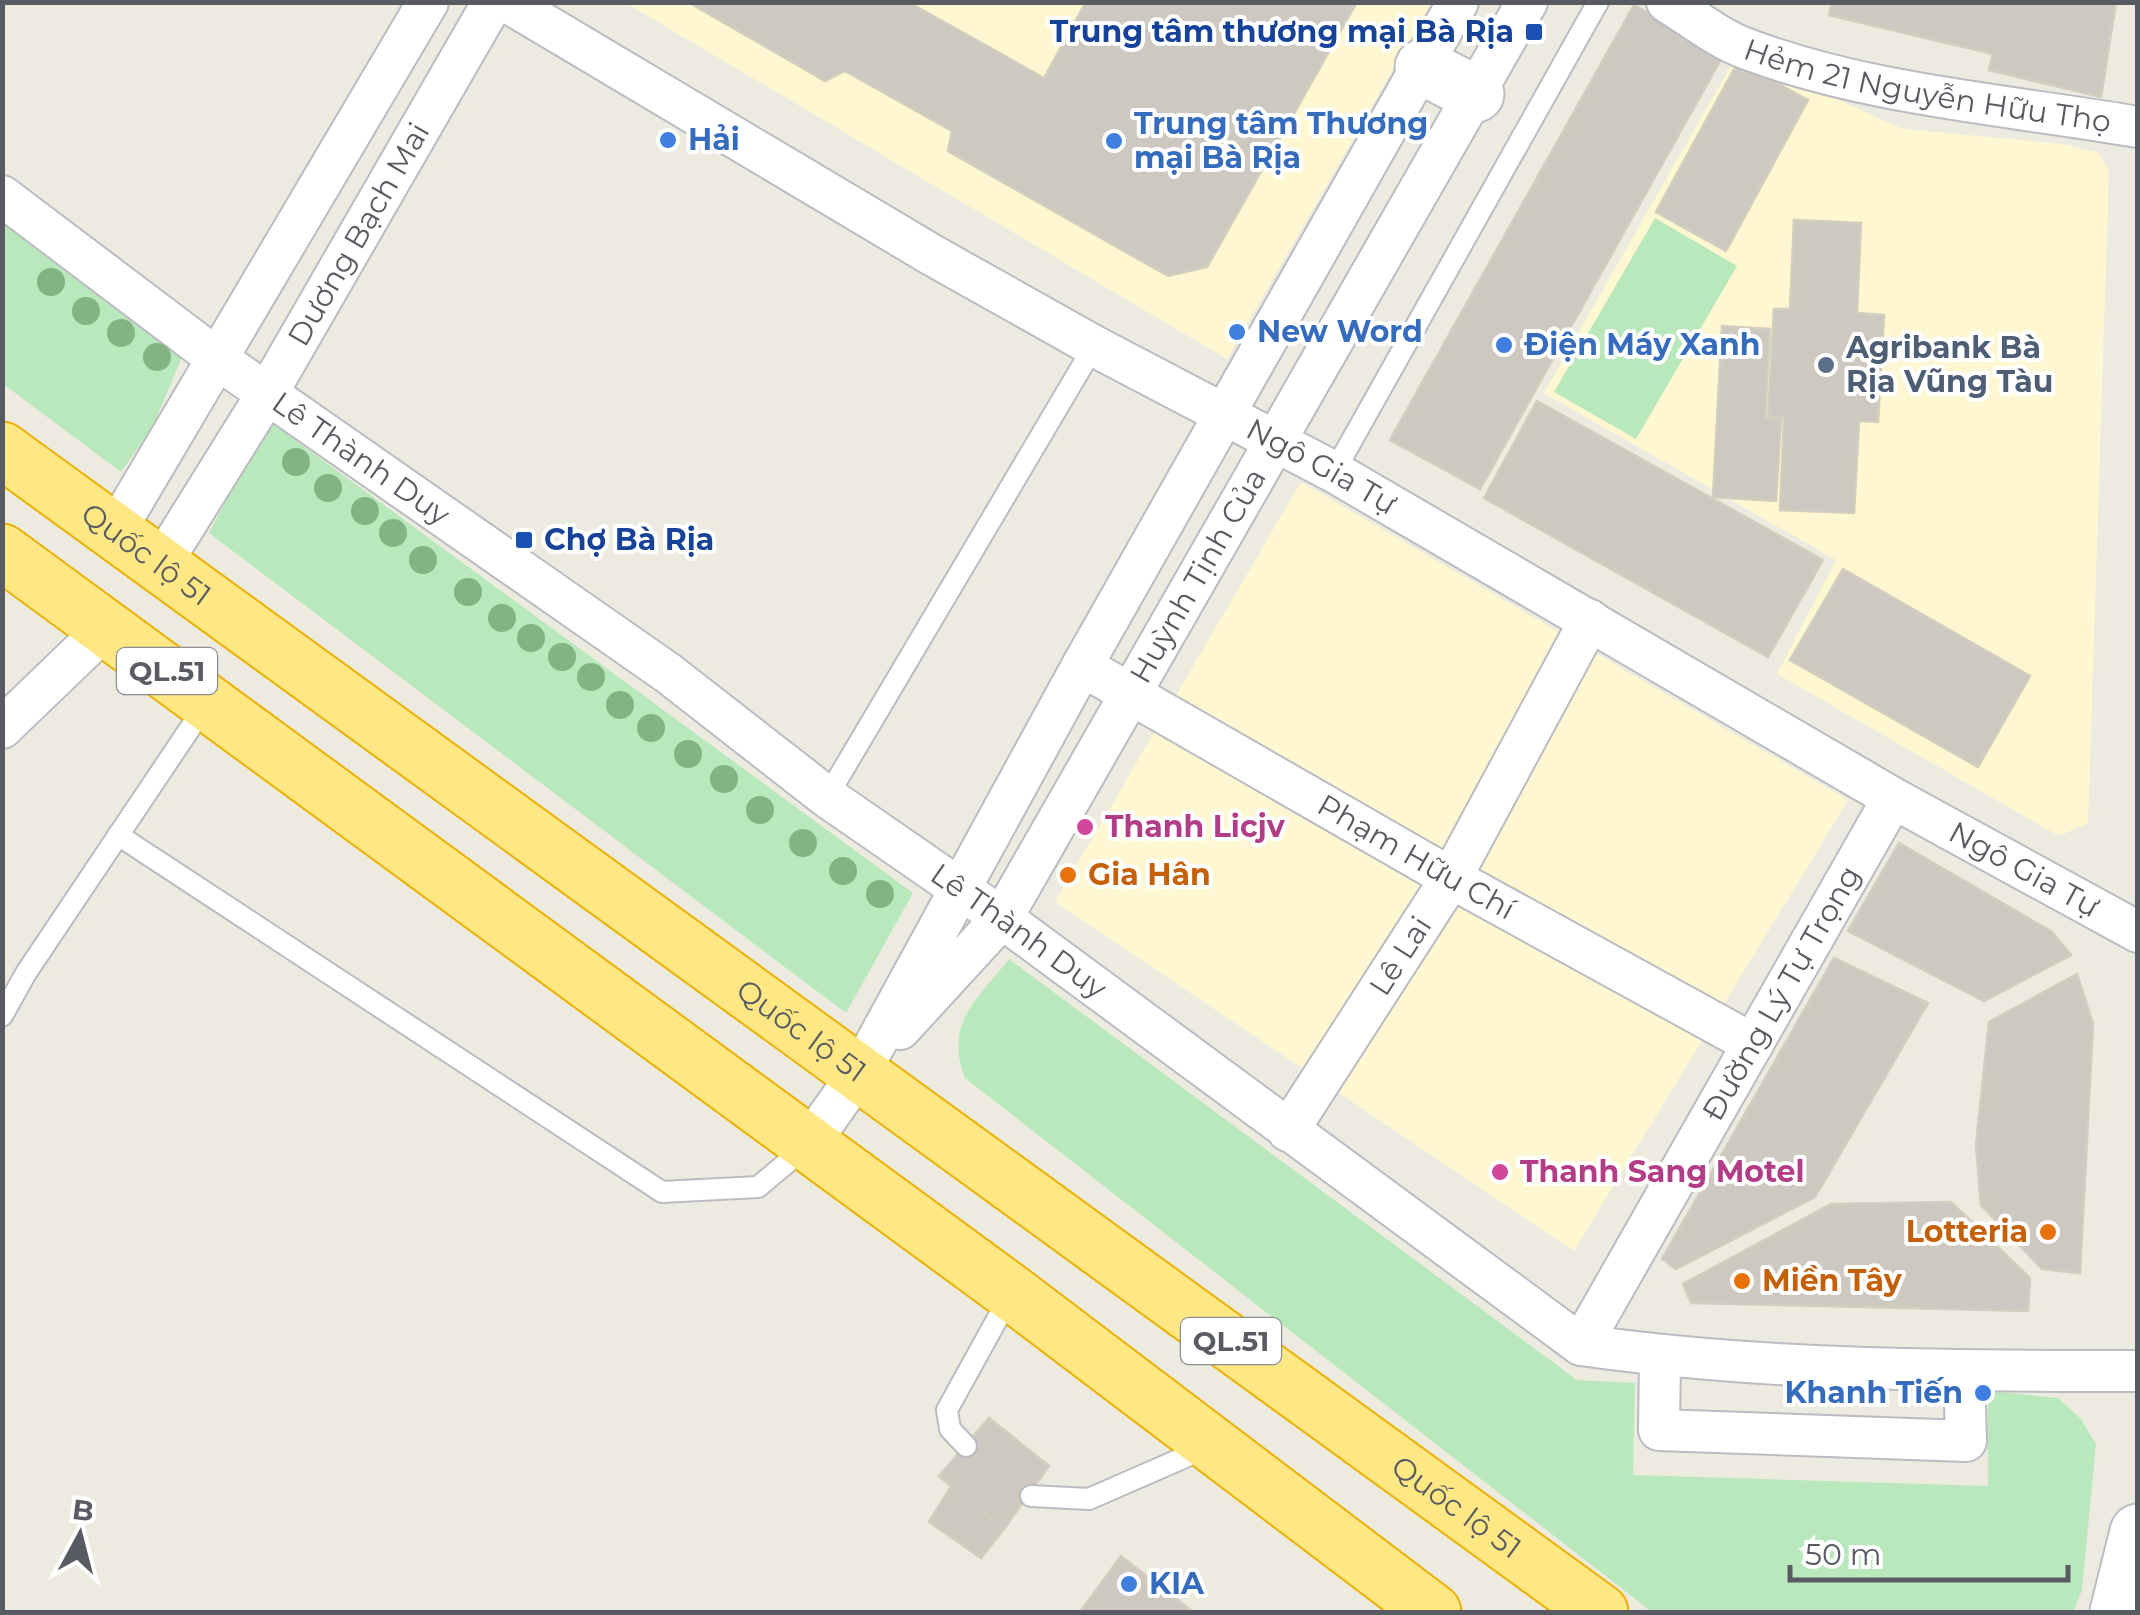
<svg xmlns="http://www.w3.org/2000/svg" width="2140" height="1615" viewBox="0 0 2140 1615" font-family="Montserrat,sans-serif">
<rect width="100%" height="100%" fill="#edebdf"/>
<g fill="#fff7d2">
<polygon points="626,3 1431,3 1227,359"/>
<polygon points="1737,55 1903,129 2062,144 2097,152 2109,170 2088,823 2059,836 1777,674 1836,560 1544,393"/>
<polygon points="1301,482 1848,800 1574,1251 1055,902"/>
</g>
<g fill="#b8e8bb">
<polygon points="1655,218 1737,266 1636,439 1554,392"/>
<polygon points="2,223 182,357 152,428 121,472 3,384"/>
<polygon points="268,420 913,893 846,1013 209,533"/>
<path d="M 1009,959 L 1577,1380 L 1635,1383 L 1633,1475 L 1988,1486 L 1988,1391 L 2058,1398 L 2080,1418 L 2096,1444 L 2082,1590 L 2073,1612 L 1652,1612 L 965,1078 C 944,1023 977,1000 1009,959 Z"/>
</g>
<g fill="#cdc9c0" stroke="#d2cdbd" stroke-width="2.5">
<polygon points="688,2 908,2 1044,78 1086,2 1357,2 1207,267 1168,276 948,151 952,131 845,71 825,81"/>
<polygon points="1832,2 2116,2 2101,97 1989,70 1993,54 1829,15"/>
<polygon points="1634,5 1724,54 1480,489 1390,440"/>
<polygon points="1738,62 1808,100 1726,251 1656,212"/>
<polygon points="1794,220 1861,223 1857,313 1884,315 1878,422 1859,421 1854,513 1780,510 1784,417 1768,416 1774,309 1790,309"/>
<polygon points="1722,326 1770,329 1765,418 1781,419 1776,501 1713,497"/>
<polygon points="1537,401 1823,560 1768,657 1484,498"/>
<polygon points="1843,569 2030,676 1978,767 1790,660"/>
<polygon points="1899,843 2052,932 2071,955 1984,1001 1848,931"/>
<polygon points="1834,958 1928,1003 1815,1197 1676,1269 1662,1259"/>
<polygon points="2077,974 2093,1024 2080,1273 2042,1269 1981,1205 1976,1145 1989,1022"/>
<polygon points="1951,1202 2030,1278 2028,1311 1691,1303 1683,1284 1831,1204"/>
<polygon points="989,1418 1049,1466 1004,1529 939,1476"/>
<polygon points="951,1486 1004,1529 981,1558 929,1522"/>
<polygon points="1121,1556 1193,1612 1080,1612"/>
</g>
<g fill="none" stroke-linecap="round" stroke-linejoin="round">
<defs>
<g id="lane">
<polyline points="1334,472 1598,2"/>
<polyline points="827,797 1094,346"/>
<polyline points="118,835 662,1192 758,1187 808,1145"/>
<polyline points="2,1016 26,973 207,703"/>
<polyline points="966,1446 950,1429 947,1410 1011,1294"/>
<polyline points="1031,1496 1089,1499 1208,1447"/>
</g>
<g id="street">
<path id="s1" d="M 507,2 L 932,255 L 1094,346 L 1334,472 L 1893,798 L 2138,932"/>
<path id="s2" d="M 1667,2 C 1693,18 1719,39 1747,49 C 1869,95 2009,105 2138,127"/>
<path id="s3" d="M 2,196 L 219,360 L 668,673 L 827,797 L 1002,918 L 1581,1345 C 1765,1371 1953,1371 2138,1371"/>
<polyline points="114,533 428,2"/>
<path id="s4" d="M 159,567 L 268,392 L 493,2"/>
<path id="s5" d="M 1082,666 L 1451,878 L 1753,1044"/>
<polyline points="2,728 106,628"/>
<path id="s6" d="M 900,1029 L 1002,918 L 1527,2"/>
<path id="s7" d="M 1288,1131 L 1451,878 L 1590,620"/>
<polyline points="808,1145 861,1070 1082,666 1458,2"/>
<path id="s8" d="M 1581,1345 L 1893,798"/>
<polyline points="1660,1356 1659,1430 1966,1441 1964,1371"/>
</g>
<g id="secondary">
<polyline points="1423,67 1476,94"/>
<polyline points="2118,1612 2138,1532"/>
</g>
<g id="highway">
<path id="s9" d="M 2,450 L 1600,1612"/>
<polyline points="2,552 1012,1293 1433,1612"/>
</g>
</defs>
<use href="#lane" stroke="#babcc2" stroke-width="24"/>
<use href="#street" stroke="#babcc2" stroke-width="44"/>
<use href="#secondary" stroke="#babdc5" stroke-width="59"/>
<use href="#highway" stroke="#ecb000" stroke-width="59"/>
<use href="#lane" stroke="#fff" stroke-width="20"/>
<use href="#street" stroke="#fff" stroke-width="40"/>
<use href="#secondary" stroke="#fff" stroke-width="55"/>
<use href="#highway" stroke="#ffe784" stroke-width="55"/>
</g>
<g fill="#83b382">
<circle cx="51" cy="282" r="14"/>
<circle cx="86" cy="311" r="14"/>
<circle cx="121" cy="333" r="14"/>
<circle cx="157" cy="357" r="14"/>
<circle cx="296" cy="462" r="14"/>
<circle cx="328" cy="488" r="14"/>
<circle cx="365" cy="511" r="14"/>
<circle cx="393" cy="533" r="14"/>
<circle cx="423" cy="560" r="14"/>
<circle cx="468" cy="592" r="14"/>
<circle cx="502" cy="618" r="14"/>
<circle cx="531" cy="638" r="14"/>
<circle cx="562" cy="657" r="14"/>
<circle cx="591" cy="677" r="14"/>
<circle cx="620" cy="705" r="14"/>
<circle cx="651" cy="728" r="14"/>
<circle cx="688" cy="754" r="14"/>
<circle cx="724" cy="779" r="14"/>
<circle cx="760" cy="810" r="14"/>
<circle cx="803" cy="843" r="14"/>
<circle cx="843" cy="871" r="14"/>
<circle cx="880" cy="894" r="14"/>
</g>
<g fill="#1a4fb4" stroke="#fff" stroke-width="4">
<rect x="1524" y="22" width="20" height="20" rx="5"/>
<rect x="514" y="530" width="20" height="20" rx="5"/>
</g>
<g fill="#3f7fe0" stroke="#fff" stroke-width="4">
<circle cx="668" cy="140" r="10"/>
<circle cx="1114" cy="141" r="10"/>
<circle cx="1237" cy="332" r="10"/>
<circle cx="1504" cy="345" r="10"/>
<circle cx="1983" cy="1393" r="10"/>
<circle cx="1129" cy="1584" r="10"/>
</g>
<circle fill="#5c6f8a" stroke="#fff" stroke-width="4" cx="1826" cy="365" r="10"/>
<g fill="#d1479c" stroke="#fff" stroke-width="4">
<circle cx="1085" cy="827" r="10"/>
<circle cx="1500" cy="1172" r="10"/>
</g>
<g fill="#e8710a" stroke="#fff" stroke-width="4">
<circle cx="1068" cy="875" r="10"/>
<circle cx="2048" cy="1232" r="10"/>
<circle cx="1742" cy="1281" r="10"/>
</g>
<g text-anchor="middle" stroke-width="8" stroke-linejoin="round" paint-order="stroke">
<g fill="#fff" stroke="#8a8d91" stroke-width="2.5">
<rect x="117" y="648" width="100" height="46" rx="8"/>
<rect x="1181" y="1318" width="100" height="46" rx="8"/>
</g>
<g font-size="28" font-weight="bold" fill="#585c62">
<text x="167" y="681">QL.51</text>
<text x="1231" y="1351">QL.51</text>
</g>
<g font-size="30" font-weight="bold" fill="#164399" stroke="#fff" text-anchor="end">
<text x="1514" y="42">Trung tâm thương mại Bà Rịa</text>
<text x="544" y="550" text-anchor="start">Chợ Bà Rịa</text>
</g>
<g font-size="30" fill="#585c62" stroke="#fff">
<text dy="10" stroke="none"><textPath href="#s2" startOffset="278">Hẻm 21 Nguyễn Hữu Thọ</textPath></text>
<text dy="10" stroke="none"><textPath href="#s4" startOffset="388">Dương Bạch Mai</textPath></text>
<text dy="10" stroke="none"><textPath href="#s3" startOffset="445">Lê Thành Duy</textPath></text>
<text dy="10" stroke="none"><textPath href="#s1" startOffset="938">Ngô Gia Tự</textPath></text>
<text dy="10" stroke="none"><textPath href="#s9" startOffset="178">Quốc lộ 51</textPath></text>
<text dy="10" stroke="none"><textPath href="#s6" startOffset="545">Huỳnh Tịnh Của</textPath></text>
<text dy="10" stroke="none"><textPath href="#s5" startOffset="385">Phạm Hữu Chí</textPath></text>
<text dy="10" stroke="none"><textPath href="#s1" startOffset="1748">Ngô Gia Tự</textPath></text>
<text dy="10" stroke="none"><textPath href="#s3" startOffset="1255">Lê Thành Duy</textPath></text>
<text dy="10" stroke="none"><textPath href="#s7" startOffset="208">Lê Lai</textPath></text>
<text dy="10" stroke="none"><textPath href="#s8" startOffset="405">Đường Lý Tự Trọng</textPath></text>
<text dy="10" stroke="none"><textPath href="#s9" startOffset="988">Quốc lộ 51</textPath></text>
<text dy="10" stroke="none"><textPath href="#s9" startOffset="1798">Quốc lộ 51</textPath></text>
</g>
<g font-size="30" font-weight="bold" fill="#366cbe" stroke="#fff" text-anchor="start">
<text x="1134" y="134">Trung tâm Thương<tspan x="1134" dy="34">mại Bà Rịa</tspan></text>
<text x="688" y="150">Hải</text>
<text x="1257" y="342">New Word</text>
<text x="1524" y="355">Điện Máy Xanh</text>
<text x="1963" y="1403" text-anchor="end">Khanh Tiến</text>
<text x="1149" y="1594">KIA</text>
</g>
<g font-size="30" font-weight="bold" fill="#4e5e75" stroke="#fff" text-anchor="start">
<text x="1846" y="358">Agribank Bà<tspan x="1846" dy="34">Rịa Vũng Tàu</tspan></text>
</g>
<g font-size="30" font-weight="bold" fill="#b23c85" stroke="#fff" text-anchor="start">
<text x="1105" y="837">Thanh Licjv</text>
<text x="1520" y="1182">Thanh Sang Motel</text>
</g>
<g font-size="30" font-weight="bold" fill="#c56008" stroke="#fff" text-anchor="start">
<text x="1088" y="885">Gia Hân</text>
<text x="2028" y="1242" text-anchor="end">Lotteria</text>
<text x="1762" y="1291">Miền Tây</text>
</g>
</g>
<rect width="2140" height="1615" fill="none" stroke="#585c62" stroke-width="10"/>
<g transform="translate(80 1535) rotate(7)" stroke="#ffffff" stroke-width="8" paint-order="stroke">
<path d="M0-8L18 38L0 25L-18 38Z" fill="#585c62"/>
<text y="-15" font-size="28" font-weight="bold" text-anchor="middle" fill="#585c62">B</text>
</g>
<path d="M1790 1565v15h278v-15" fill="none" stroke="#585c62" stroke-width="5"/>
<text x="1805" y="1565" font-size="30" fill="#585c62" stroke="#ffffff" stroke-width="8" paint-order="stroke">50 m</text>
</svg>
